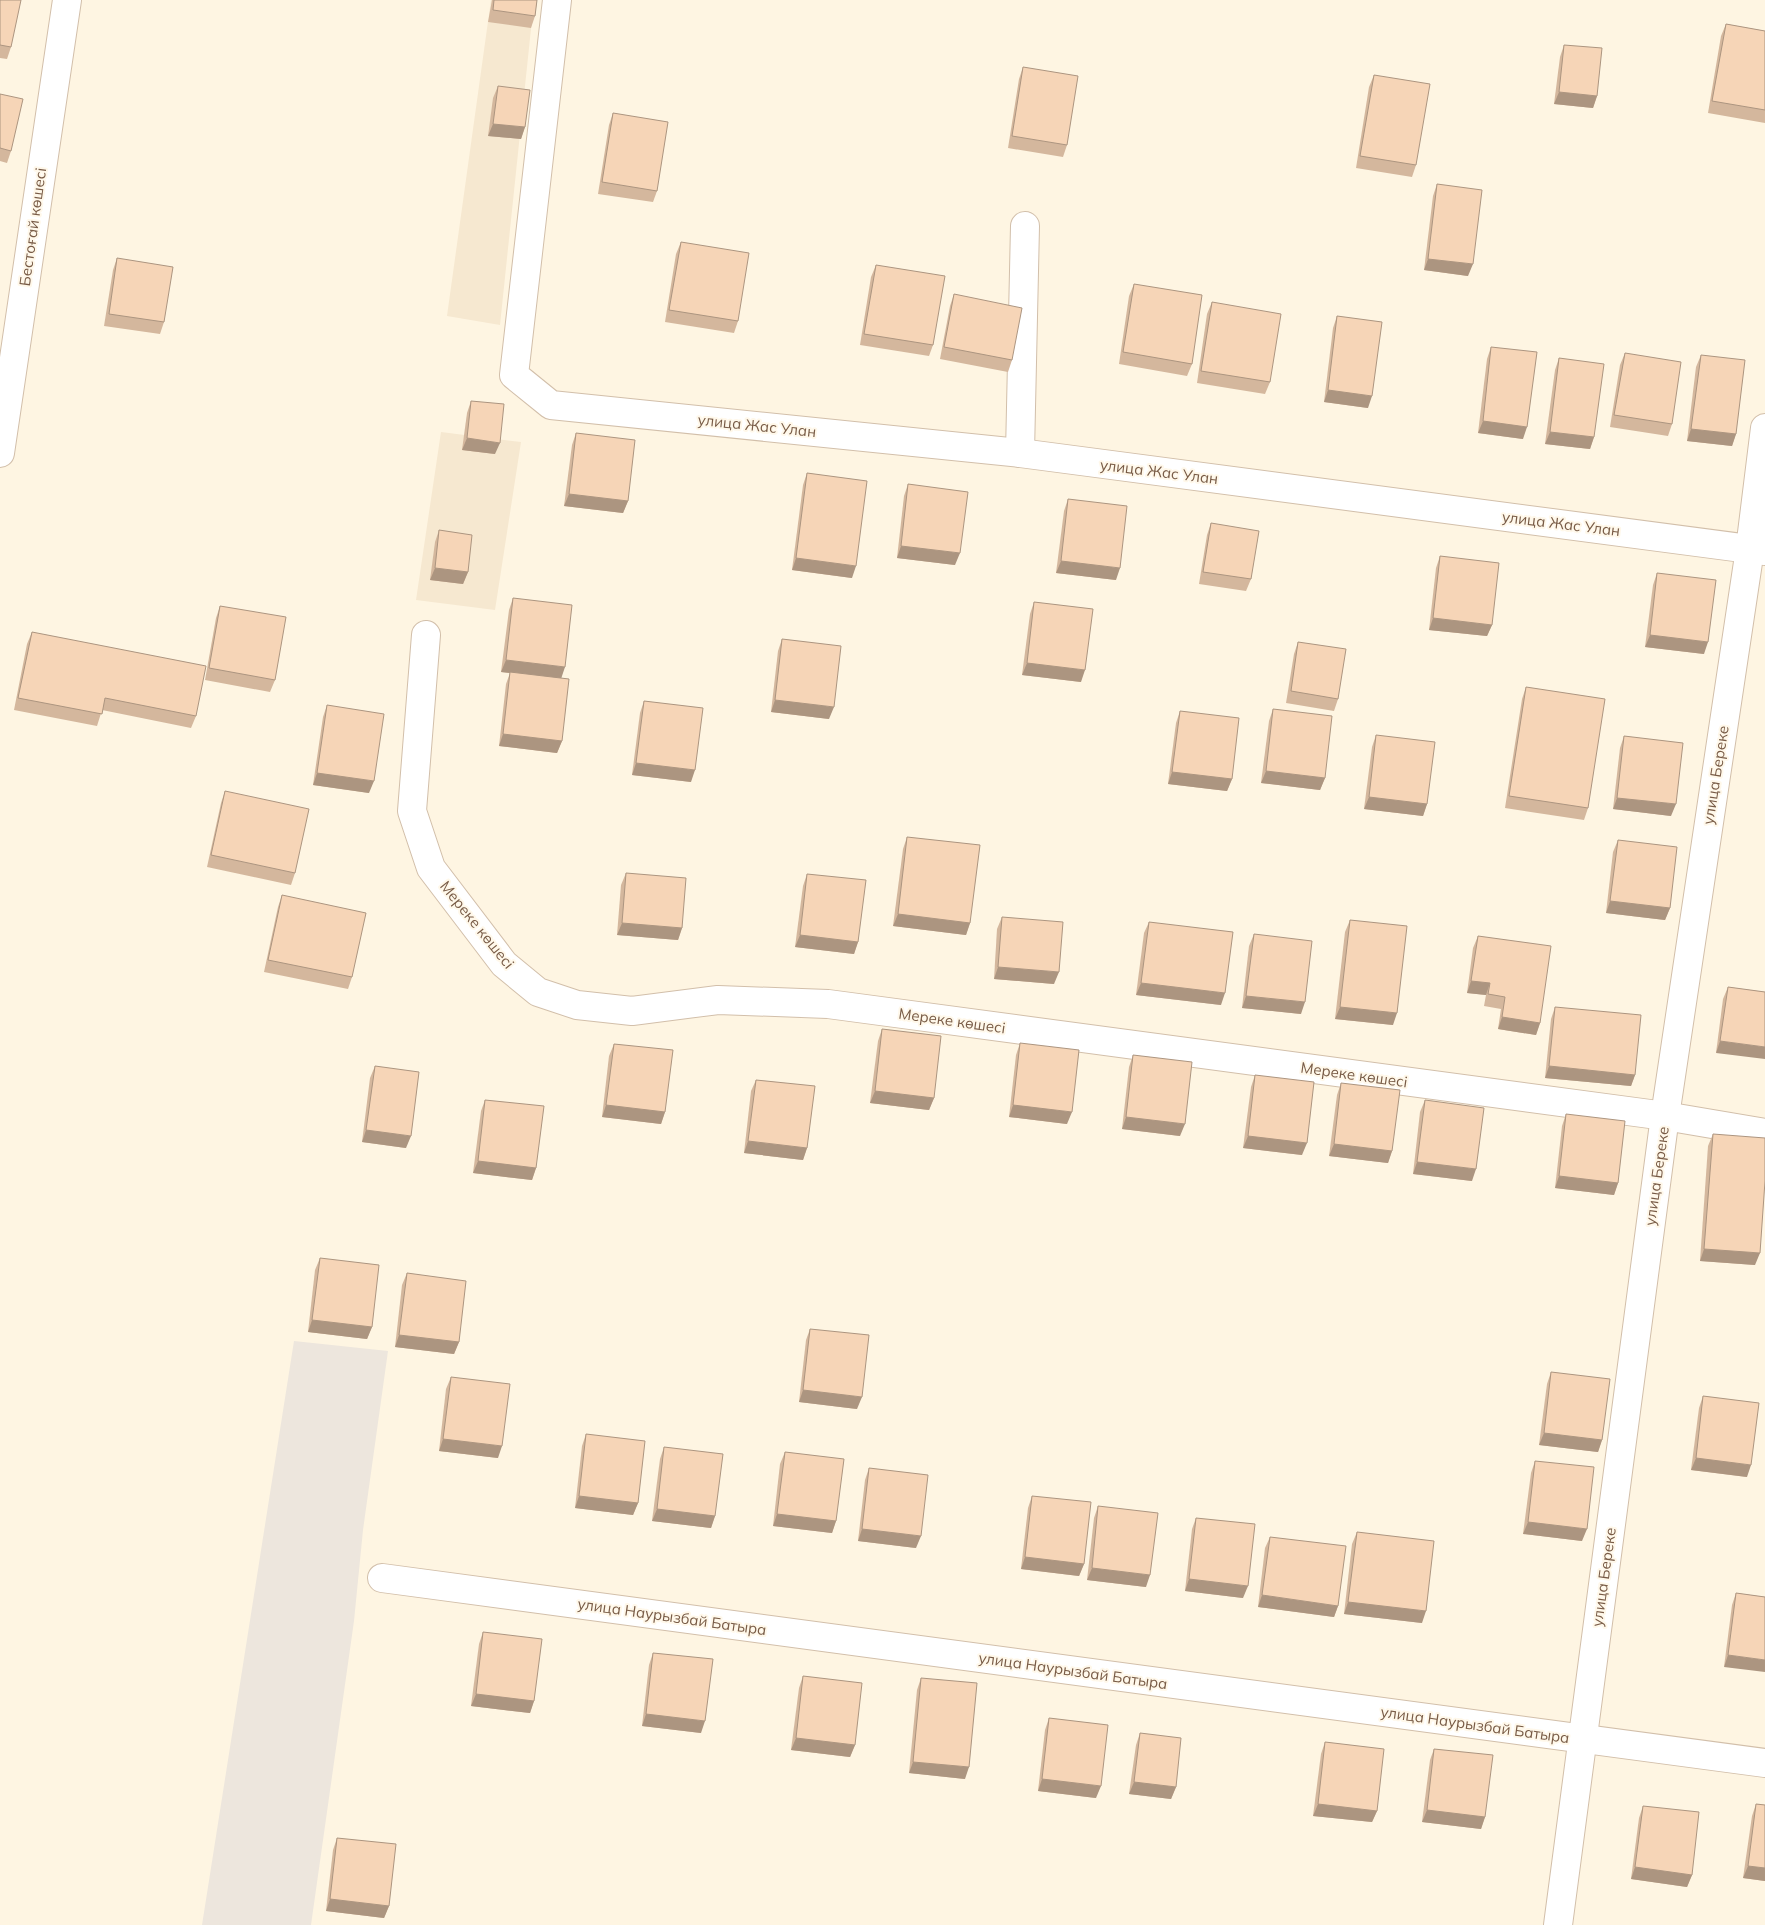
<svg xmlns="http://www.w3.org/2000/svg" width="1765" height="1925" viewBox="0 0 1765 1925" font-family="Mulish,sans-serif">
<rect width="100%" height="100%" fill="#fef5e2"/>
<g fill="#f6e8d0">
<polygon points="491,0 534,0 500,325 447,316"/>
<polygon points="441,432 521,442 495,610 416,600"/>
</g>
<polygon fill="#ede6dd" points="294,1341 388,1351 363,1530 354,1621 311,1925 202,1925"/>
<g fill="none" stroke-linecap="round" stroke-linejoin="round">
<defs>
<g id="minor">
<polyline points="557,0 514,375 551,405 1020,453 1765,551"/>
<polyline points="0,453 67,0"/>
<polyline points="1020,453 1025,226"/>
<polyline points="426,635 412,811 431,868 504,964 538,992 577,1005 632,1011 718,1000 828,1004 1665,1116 1765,1133"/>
<polyline points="382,1578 1765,1763"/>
<polyline points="1558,1925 1665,1116 1750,549 1765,428"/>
</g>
</defs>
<use href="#minor" stroke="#d2bfaa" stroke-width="30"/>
<use href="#minor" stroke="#fff" stroke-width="28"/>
</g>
<g fill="#d4b79d">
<polygon points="0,0 11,47 7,59 0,58"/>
<polygon points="492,0 537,0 535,16 531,28 488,22"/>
<polygon points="1726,24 1765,31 1765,123 1708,113 1721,36"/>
<polygon points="1564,45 1597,96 1593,108 1554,104 1560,57"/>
<polygon points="1023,67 1067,145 1063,157 1008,148 1019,79"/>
<polygon points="1374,75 1416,165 1412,177 1356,168 1369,87"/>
<polygon points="498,86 525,127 521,139 488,136 493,98"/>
<polygon points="0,94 11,151 7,163 0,161"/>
<polygon points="613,113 657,191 653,202 598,194 609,125"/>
<polygon points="1437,184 1468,276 1424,270 1433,196"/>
<polygon points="681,242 738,321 734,333 665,322 676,254"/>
<polygon points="117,258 164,322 160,334 104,326 113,270"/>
<polygon points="876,265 933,345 929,356 860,345 871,277"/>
<polygon points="1134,284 1192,364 1187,376 1119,364 1129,296"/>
<polygon points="954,294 1012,360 1008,372 940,359 950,306"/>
<polygon points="1212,302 1270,382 1265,394 1197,383 1207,314"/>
<polygon points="1337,316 1368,408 1324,402 1333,328"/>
<polygon points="1491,347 1523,439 1478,433 1487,359"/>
<polygon points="1625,353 1672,424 1668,436 1610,427 1620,365"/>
<polygon points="1701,355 1736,434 1732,446 1687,441 1696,367"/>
<polygon points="1559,358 1594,437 1590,449 1545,444 1555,370"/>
<polygon points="471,401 495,454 462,450 467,413"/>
<polygon points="576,433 628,501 623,513 564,506 572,445"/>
<polygon points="807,473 852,578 792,570 803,485"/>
<polygon points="908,484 955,565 897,558 904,496"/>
<polygon points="1068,499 1116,580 1056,573 1064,511"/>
<polygon points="1211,523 1251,579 1246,591 1199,584 1207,535"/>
<polygon points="439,530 468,572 463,584 430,580 435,542"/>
<polygon points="1440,556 1492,625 1487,636 1429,630 1436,568"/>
<polygon points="1657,573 1704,654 1645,647 1653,585"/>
<polygon points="513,598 561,678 562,741 557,753 499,746 506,684 510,673 501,672 509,610"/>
<polygon points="1034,602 1081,682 1022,675 1030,614"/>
<polygon points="220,606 275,680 270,692 205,680 216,618"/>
<polygon points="32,632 196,716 191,728 102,710 97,726 14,710 27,644"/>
<polygon points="782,639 829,719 771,712 778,651"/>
<polygon points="1298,642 1338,699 1334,711 1286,703 1294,654"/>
<polygon points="1526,687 1588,808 1584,820 1505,808 1522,699"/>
<polygon points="644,701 691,782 632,775 640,713"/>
<polygon points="327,705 369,793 313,785 323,717"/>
<polygon points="1273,709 1325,778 1320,790 1261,783 1269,721"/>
<polygon points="1180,711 1232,779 1227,791 1168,784 1176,723"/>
<polygon points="1376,735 1427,804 1423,816 1364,809 1372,747"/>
<polygon points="1624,736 1671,816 1613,809 1620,748"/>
<polygon points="225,791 295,873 291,885 207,867 221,803"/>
<polygon points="907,837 970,923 966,935 893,926 903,849"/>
<polygon points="1618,840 1670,908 1665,920 1606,913 1613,852"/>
<polygon points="626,873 682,928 678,940 617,935 621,885"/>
<polygon points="807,874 858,942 854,954 795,947 803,886"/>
<polygon points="282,895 352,977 348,989 264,972 278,907"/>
<polygon points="1002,917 1054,984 994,979 997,929"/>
<polygon points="1350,920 1393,1025 1335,1019 1345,932"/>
<polygon points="1149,922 1221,1005 1136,995 1144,933"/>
<polygon points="1254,934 1301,1014 1242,1008 1249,946"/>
<polygon points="1478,936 1540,1023 1536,1035 1498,1029 1501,1009 1484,1006 1486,995 1467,993 1473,948"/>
<polygon points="1728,987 1765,992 1716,1053 1723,999"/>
<polygon points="1555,1007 1635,1075 1631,1086 1545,1078 1551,1019"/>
<polygon points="882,1029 934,1098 929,1110 870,1103 878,1041"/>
<polygon points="1020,1043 1067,1124 1009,1117 1016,1055"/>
<polygon points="614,1044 665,1112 661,1124 602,1117 609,1056"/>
<polygon points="1133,1055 1180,1136 1122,1129 1129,1067"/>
<polygon points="375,1066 406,1148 362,1142 370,1078"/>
<polygon points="1255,1075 1302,1155 1243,1148 1251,1087"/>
<polygon points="756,1080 807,1148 803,1160 744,1153 751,1091"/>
<polygon points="1341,1083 1392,1151 1388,1163 1329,1156 1337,1095"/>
<polygon points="485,1100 536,1168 532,1180 473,1173 481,1111"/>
<polygon points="1425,1100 1472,1181 1413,1174 1420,1112"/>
<polygon points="1566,1114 1618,1183 1614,1195 1555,1188 1562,1126"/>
<polygon points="1713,1134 1755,1265 1700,1261 1708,1146"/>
<polygon points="320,1258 372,1327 367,1339 308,1332 315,1270"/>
<polygon points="407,1273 459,1342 454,1354 395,1347 402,1285"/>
<polygon points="810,1329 857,1409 799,1402 806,1340"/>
<polygon points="1551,1372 1602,1440 1598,1452 1539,1445 1547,1384"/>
<polygon points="451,1377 498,1458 439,1451 446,1389"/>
<polygon points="1703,1396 1747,1477 1691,1470 1699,1408"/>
<polygon points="586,1434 638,1503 633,1515 575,1508 582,1446"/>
<polygon points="664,1447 715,1516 711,1528 652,1521 660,1459"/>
<polygon points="785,1452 836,1521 832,1533 773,1526 780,1464"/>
<polygon points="1535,1461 1582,1541 1523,1534 1531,1473"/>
<polygon points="869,1468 916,1548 858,1541 865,1480"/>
<polygon points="1032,1496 1084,1564 1079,1576 1021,1569 1028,1508"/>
<polygon points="1098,1506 1146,1587 1087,1580 1094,1518"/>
<polygon points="1196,1518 1243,1598 1185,1591 1192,1529"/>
<polygon points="1357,1532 1422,1623 1344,1614 1352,1544"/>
<polygon points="1270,1537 1338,1606 1334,1617 1258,1607 1265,1548"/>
<polygon points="1736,1593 1765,1597 1724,1667 1732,1605"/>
<polygon points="483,1632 534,1701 530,1713 471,1706 479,1644"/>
<polygon points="653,1653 701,1733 642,1726 649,1665"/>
<polygon points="803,1676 855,1745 850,1757 791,1750 799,1688"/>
<polygon points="921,1678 965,1779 909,1773 917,1690"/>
<polygon points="1049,1718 1096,1798 1038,1791 1045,1730"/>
<polygon points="1140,1733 1176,1787 1171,1799 1129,1794 1136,1745"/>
<polygon points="1325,1742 1377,1811 1372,1822 1313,1816 1321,1754"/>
<polygon points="1434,1749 1485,1817 1481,1829 1422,1822 1430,1760"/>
<polygon points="1756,1804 1765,1805 1765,1881 1743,1878 1752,1816"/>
<polygon points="1643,1806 1692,1875 1687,1887 1631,1879 1639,1818"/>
<polygon points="337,1838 389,1906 384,1918 326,1911 333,1850"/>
</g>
<g fill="#ac9580">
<polygon points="1559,92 1597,96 1593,108 1554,104"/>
<polygon points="493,124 525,127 521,139 488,136"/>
<polygon points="1428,259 1473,264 1468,276 1424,270"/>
<polygon points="1328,390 1372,396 1368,408 1324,402"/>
<polygon points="1483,421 1527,427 1523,439 1478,433"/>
<polygon points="1691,429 1736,434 1732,446 1687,441"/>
<polygon points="1550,432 1594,437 1590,449 1545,444"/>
<polygon points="467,438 500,443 495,454 462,450"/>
<polygon points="569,494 628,501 623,513 564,506"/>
<polygon points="901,546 960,553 955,565 897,558"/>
<polygon points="796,558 856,566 852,578 792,570"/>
<polygon points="1061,561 1120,568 1116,580 1056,573"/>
<polygon points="435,568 468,572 463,584 430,580"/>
<polygon points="1433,618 1492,625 1487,636 1429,630"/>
<polygon points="1650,635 1708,642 1704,654 1645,647"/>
<polygon points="506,660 565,667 561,679 501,672"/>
<polygon points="1027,663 1085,670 1081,682 1022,675"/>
<polygon points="775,700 834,707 829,719 771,712"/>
<polygon points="503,734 562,741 557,753 499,746"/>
<polygon points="636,763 695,770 691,782 632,775"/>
<polygon points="1266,771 1325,778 1320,790 1261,783"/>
<polygon points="1172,772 1232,779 1227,791 1168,784"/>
<polygon points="317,773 374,781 369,793 313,785"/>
<polygon points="1369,797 1427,804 1423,816 1364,809"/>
<polygon points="1617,798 1676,804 1671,816 1613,809"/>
<polygon points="1610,901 1670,908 1665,920 1606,913"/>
<polygon points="898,914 970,923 966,935 893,926"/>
<polygon points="622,923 682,928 678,940 617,935"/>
<polygon points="800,935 858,942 854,954 795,947"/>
<polygon points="998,967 1059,972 1054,984 994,979"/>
<polygon points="1471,981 1490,983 1486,995 1467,993"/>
<polygon points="1141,983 1225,993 1221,1005 1136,995"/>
<polygon points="1246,996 1305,1002 1301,1014 1242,1008"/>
<polygon points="1340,1007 1397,1013 1393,1025 1335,1019"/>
<polygon points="1502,1017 1540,1023 1536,1035 1498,1029"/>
<polygon points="1720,1041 1765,1047 1765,1059 1716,1053"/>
<polygon points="1549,1066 1635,1075 1631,1086 1545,1078"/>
<polygon points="875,1091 934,1098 929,1110 870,1103"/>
<polygon points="606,1105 665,1112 661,1124 602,1117"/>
<polygon points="1013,1105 1072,1112 1067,1124 1009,1117"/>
<polygon points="1126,1117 1185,1124 1180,1136 1122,1129"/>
<polygon points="366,1130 411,1136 406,1148 362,1142"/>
<polygon points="1248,1136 1307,1143 1302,1155 1243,1148"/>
<polygon points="748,1141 807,1148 803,1160 744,1153"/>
<polygon points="1334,1144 1392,1151 1388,1163 1329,1156"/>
<polygon points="478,1161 536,1168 532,1180 473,1173"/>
<polygon points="1417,1162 1476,1169 1472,1181 1413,1174"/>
<polygon points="1559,1176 1618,1183 1614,1195 1555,1188"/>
<polygon points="1704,1249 1760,1253 1755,1265 1700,1261"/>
<polygon points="312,1320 372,1327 367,1339 308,1332"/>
<polygon points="399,1335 459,1342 454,1354 395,1347"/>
<polygon points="803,1390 862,1397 857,1409 799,1402"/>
<polygon points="1544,1433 1602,1440 1598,1452 1539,1445"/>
<polygon points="443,1439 502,1446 498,1458 439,1451"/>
<polygon points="1696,1458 1751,1465 1747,1477 1691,1470"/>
<polygon points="579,1496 638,1503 633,1515 575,1508"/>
<polygon points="657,1509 715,1516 711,1528 652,1521"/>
<polygon points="777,1514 836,1521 832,1533 773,1526"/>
<polygon points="1528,1522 1587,1529 1582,1541 1523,1534"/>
<polygon points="862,1529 921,1536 916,1548 858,1541"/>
<polygon points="1025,1557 1084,1564 1079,1576 1021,1569"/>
<polygon points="1092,1568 1150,1575 1146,1587 1087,1580"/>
<polygon points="1189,1579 1248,1586 1243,1598 1185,1591"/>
<polygon points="1262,1595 1338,1606 1334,1617 1258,1607"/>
<polygon points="1348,1602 1426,1611 1422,1623 1344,1614"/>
<polygon points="1728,1655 1765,1660 1765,1672 1724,1667"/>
<polygon points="476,1694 534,1701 530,1713 471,1706"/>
<polygon points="646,1714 705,1721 701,1733 642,1726"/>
<polygon points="796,1738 855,1745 850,1757 791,1750"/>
<polygon points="913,1762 969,1767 965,1779 909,1773"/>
<polygon points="1042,1779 1101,1786 1096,1798 1038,1791"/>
<polygon points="1134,1782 1176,1787 1171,1799 1129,1794"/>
<polygon points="1318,1804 1377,1811 1372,1822 1313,1816"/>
<polygon points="1427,1810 1485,1817 1481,1829 1422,1822"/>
<polygon points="1748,1866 1765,1868 1765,1881 1743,1878"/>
<polygon points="1635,1867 1692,1875 1687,1887 1631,1879"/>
<polygon points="330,1899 389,1906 384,1918 326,1911"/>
</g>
<g fill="#f6d5b7" stroke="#ac9580">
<polygon points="0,0 21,0 11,47 0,45"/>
<polygon points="494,0 537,0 535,16 493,10"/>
<polygon points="1726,24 1765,31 1765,110 1712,101"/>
<polygon points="1564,45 1602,48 1597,96 1559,92"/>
<polygon points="1023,67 1078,76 1067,145 1012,136"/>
<polygon points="1374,75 1430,84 1416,165 1360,156"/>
<polygon points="498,86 530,90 525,127 493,124"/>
<polygon points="0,94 23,99 11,151 0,148"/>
<polygon points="613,113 668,122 657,191 602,182"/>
<polygon points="1437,184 1482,190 1473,264 1428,259"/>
<polygon points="681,242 749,253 738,321 669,310"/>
<polygon points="117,258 173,267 164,322 109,314"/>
<polygon points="876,265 945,276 933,345 864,334"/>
<polygon points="1134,284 1202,295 1192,364 1123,352"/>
<polygon points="954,294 1022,308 1012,360 944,347"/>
<polygon points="1212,302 1281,314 1270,382 1201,371"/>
<polygon points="1337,316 1382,322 1372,396 1328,390"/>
<polygon points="1491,347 1537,352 1527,427 1483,421"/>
<polygon points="1625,353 1681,362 1672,424 1614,415"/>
<polygon points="1701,355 1745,360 1736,434 1691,429"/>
<polygon points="1559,358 1604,364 1594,437 1550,432"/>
<polygon points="471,401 504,404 500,443 467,438"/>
<polygon points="576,433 635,440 628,501 569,494"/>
<polygon points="807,473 867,481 856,566 796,558"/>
<polygon points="908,484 968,492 960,553 901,546"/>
<polygon points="1068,499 1127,506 1120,568 1061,561"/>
<polygon points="1211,523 1259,531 1251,579 1203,572"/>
<polygon points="439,530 472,535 468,572 435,568"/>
<polygon points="1440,556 1499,563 1492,625 1433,618"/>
<polygon points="1657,573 1716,580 1708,642 1650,635"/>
<polygon points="513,598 572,605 565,667 506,660"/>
<polygon points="1034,602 1093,609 1085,670 1027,663"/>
<polygon points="220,606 286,617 275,680 209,668"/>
<polygon points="32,632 206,666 196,716 105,698 102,714 18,698"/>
<polygon points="782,639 841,646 834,707 775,700"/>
<polygon points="1298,642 1346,649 1338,699 1291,691"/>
<polygon points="510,672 569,679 562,741 503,734"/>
<polygon points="1526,687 1605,699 1588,808 1509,796"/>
<polygon points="644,701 703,708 695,770 636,763"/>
<polygon points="327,705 384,714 374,781 317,773"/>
<polygon points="1273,709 1332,716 1325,778 1266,771"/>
<polygon points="1180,711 1239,718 1232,779 1172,772"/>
<polygon points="1376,735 1435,742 1427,804 1369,797"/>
<polygon points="1624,736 1683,743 1676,804 1617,798"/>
<polygon points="225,791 309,809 295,873 211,855"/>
<polygon points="907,837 980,845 970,923 898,914"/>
<polygon points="1618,840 1677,847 1670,908 1610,901"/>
<polygon points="626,873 686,878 682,928 622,923"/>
<polygon points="807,874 866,880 858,942 800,935"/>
<polygon points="282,895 366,913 352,977 268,960"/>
<polygon points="1002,917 1063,922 1059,972 998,967"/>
<polygon points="1350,920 1407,926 1397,1013 1340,1007"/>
<polygon points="1149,922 1233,932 1225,993 1141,983"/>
<polygon points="1254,934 1312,941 1305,1002 1246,996"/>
<polygon points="1478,936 1551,946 1540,1023 1502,1017 1505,997 1488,994 1490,983 1471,981"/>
<polygon points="1728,987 1765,992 1765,1047 1720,1041"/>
<polygon points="1555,1007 1641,1015 1635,1075 1549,1066"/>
<polygon points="882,1029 941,1036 934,1098 875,1091"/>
<polygon points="1020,1043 1079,1050 1072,1112 1013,1105"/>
<polygon points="614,1044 673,1050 665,1112 606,1105"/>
<polygon points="1133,1055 1192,1062 1185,1124 1126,1117"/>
<polygon points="375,1066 419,1072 411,1136 366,1130"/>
<polygon points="1255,1075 1314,1082 1307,1143 1248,1136"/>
<polygon points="756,1080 815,1086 807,1148 748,1141"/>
<polygon points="1341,1083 1400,1090 1392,1151 1334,1144"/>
<polygon points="485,1100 544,1106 536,1168 478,1161"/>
<polygon points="1425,1100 1484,1108 1476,1169 1417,1162"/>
<polygon points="1566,1114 1625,1121 1618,1183 1559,1176"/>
<polygon points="1713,1134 1765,1138 1765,1181 1760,1253 1704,1249"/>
<polygon points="320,1258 379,1265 372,1327 312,1320"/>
<polygon points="407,1273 466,1281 459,1342 399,1335"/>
<polygon points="810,1329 869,1335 862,1397 803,1390"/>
<polygon points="1551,1372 1610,1379 1602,1440 1544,1433"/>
<polygon points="451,1377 510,1384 502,1446 443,1439"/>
<polygon points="1703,1396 1759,1403 1751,1465 1696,1458"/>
<polygon points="586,1434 645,1441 638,1503 579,1496"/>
<polygon points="664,1447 723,1454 715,1516 657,1509"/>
<polygon points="785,1452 844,1459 836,1521 777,1514"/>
<polygon points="1535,1461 1594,1467 1587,1529 1528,1522"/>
<polygon points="869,1468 928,1475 921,1536 862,1529"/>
<polygon points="1032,1496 1091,1502 1084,1564 1025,1557"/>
<polygon points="1098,1506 1158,1513 1150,1575 1092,1568"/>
<polygon points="1196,1518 1255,1524 1248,1586 1189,1579"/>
<polygon points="1357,1532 1434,1541 1426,1611 1348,1602"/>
<polygon points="1270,1537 1346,1546 1338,1606 1262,1595"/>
<polygon points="1736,1593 1765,1597 1765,1660 1728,1655"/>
<polygon points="483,1632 542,1639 534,1701 476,1694"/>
<polygon points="653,1653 713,1659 705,1721 646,1714"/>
<polygon points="803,1676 862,1683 855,1745 796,1738"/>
<polygon points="921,1678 977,1683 969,1767 913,1762"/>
<polygon points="1049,1718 1108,1725 1101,1786 1042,1779"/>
<polygon points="1140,1733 1181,1738 1176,1787 1134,1782"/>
<polygon points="1325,1742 1384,1749 1377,1811 1318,1804"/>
<polygon points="1434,1749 1493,1755 1485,1817 1427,1810"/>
<polygon points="1756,1804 1765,1805 1765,1868 1748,1866"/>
<polygon points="1643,1806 1699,1812 1692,1875 1635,1867"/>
<polygon points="337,1838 396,1844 389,1906 330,1899"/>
</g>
<g text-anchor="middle" stroke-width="4" stroke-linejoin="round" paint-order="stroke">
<g font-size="15" fill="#785b46" stroke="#fff8ea">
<text transform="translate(33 227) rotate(-82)" y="5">Бестоғай көшесі</text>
<text transform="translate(757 426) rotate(6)" y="5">улица Жас Улан</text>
<text transform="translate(1159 472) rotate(7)" y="5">улица Жас Улан</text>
<text transform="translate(1561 524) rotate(7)" y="5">улица Жас Улан</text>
<text transform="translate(1716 775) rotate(-81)" y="5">улица Береке</text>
<text transform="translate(477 925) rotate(51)" y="5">Мереке көшесі</text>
<text transform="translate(952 1021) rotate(8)" y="5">Мереке көшесі</text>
<text transform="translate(1354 1075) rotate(8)" y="5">Мереке көшесі</text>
<text transform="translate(1657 1176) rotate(-82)" y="5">улица Береке</text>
<text transform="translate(1604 1577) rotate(-82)" y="5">улица Береке</text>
<text transform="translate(672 1617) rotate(8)" y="5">улица Наурызбай Батыра</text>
<text transform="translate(1073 1671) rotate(8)" y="5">улица Наурызбай Батыра</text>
<text transform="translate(1475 1725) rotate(8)" y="5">улица Наурызбай Батыра</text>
</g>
</g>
</svg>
